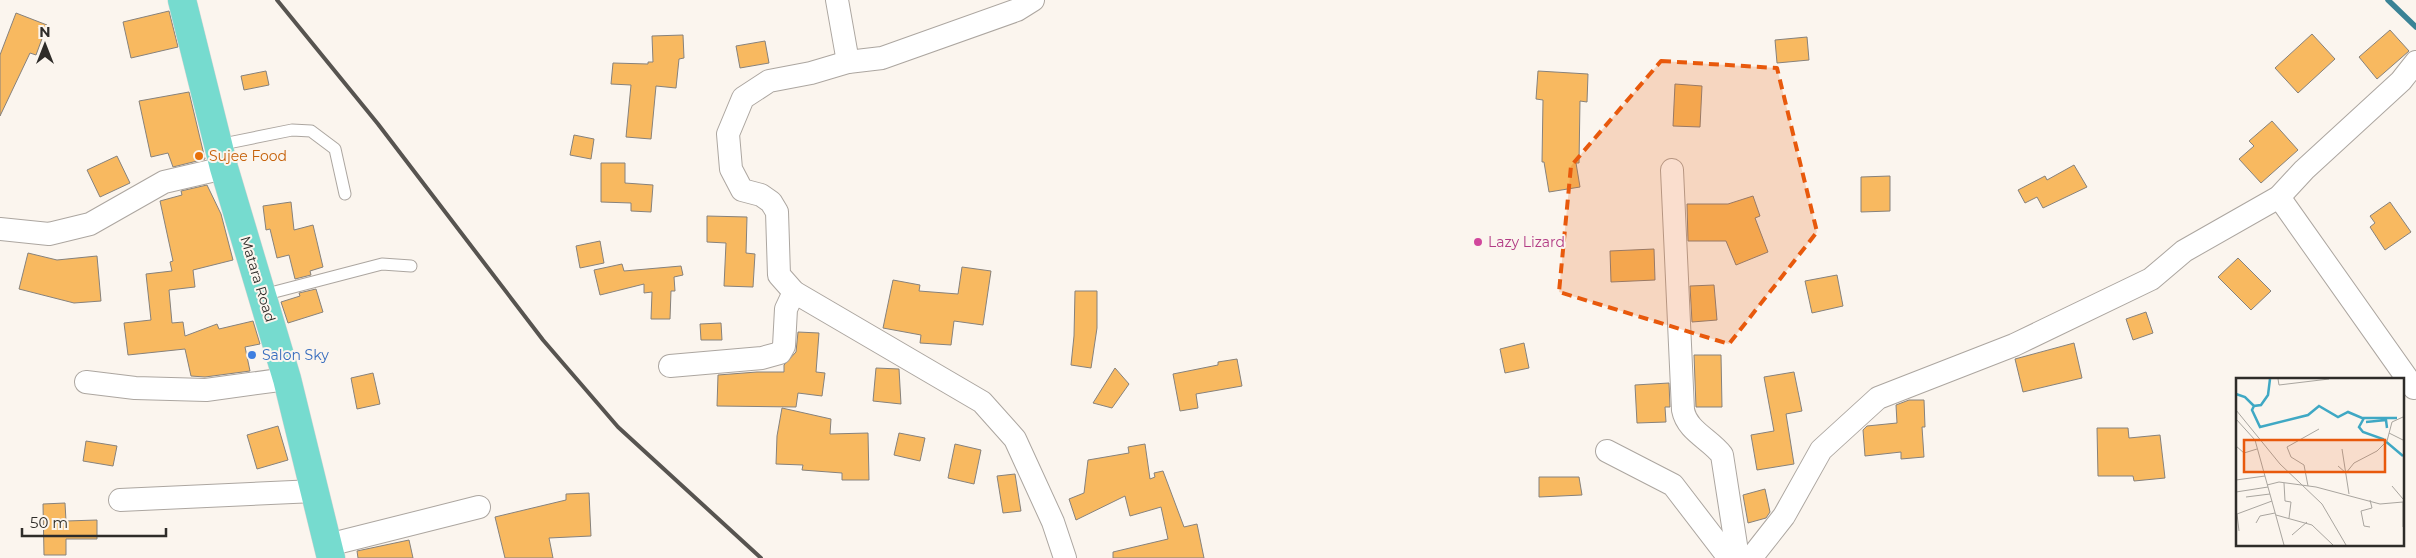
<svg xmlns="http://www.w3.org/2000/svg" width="2416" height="558" viewBox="0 0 2416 558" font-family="Montserrat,sans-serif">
<rect width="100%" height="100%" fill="#fbf5ee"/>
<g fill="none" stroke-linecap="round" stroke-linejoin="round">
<polyline stroke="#3a8396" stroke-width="5.5" points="2388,0 2416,27"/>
</g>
<g fill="#f8b960" stroke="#87827c">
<polygon points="169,11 178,47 131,58 123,22"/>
<polygon points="16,13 47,25 36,55 30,53 0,116 0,55"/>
<polygon points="2390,30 2409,51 2377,79 2359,57"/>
<polygon points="2312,34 2335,59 2298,93 2275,68"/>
<polygon points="683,35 684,58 679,59 676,88 656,86 651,139 626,137 631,85 611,84 613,63 648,64 648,62 653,62 652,36"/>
<polygon points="1807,37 1809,60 1777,63 1775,40"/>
<polygon points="765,41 769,63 740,68 736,46"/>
<polygon points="266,71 269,85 244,90 241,76"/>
<polygon points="1538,71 1588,74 1587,102 1580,101 1579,163 1576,163 1580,187 1549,192 1544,162 1542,162 1543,100 1536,99"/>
<polygon points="1675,84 1702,86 1700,127 1673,126"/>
<polygon points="189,92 205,159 173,167 168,153 151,157 139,101"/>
<polygon points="2272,121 2298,150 2261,183 2239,159 2254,146 2249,141"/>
<polygon points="574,135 594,139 591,159 570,155"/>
<polygon points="117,156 130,183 100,197 87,170"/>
<polygon points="601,163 625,163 625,183 653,185 651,212 631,211 631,203 601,202"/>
<polygon points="2074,165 2087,187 2043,208 2037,197 2025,203 2018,190 2045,176 2047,180"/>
<polygon points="1890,176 1890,211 1861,212 1861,177"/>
<polygon points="207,185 221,214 233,260 193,270 195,287 169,290 172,323 183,322 185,336 217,324 219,329 253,321 260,344 245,347 250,371 205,377 191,376 185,349 128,355 124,323 151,320 146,274 172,271 170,262 173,261 160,201 182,195 181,191"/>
<polygon points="1753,196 1760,216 1755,218 1768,252 1736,265 1726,241 1688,241 1687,204 1728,204"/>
<polygon points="291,202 294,230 313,225 323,267 310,271 311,275 295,279 289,255 277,258 270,229 266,230 263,206"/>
<polygon points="2390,202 2411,232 2385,250 2370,227 2375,223 2370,216"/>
<polygon points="707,216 747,217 746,253 755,254 753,287 724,286 726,243 707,242"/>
<polygon points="600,241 604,263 580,268 576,246"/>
<polygon points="1654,249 1655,280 1611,282 1610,251"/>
<polygon points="28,253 57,260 97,256 101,301 74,303 19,289"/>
<polygon points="2238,258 2271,291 2251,310 2218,277"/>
<polygon points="622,264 624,271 681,266 683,275 674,277 675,291 671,291 670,319 651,319 652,292 644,293 644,284 600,295 594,270"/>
<polygon points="962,267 991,271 983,325 954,321 951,345 920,343 921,335 883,328 893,280 920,285 919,291 958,294"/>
<polygon points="1837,275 1843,306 1812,313 1805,281"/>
<polygon points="1714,285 1717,320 1692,322 1690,286"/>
<polygon points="316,289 323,312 288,323 281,302 300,296 299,293"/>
<polygon points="1075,291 1097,291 1097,328 1091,368 1071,365 1074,336"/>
<polygon points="2146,312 2153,333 2133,340 2126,319"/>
<polygon points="721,323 722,340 701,340 700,324"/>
<polygon points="798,332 819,333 816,372 825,373 822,396 798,393 796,407 717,406 718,375 757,372 784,372 784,365 796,352"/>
<polygon points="1524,343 1529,368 1505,373 1500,349"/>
<polygon points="2074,343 2082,378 2023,392 2015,359"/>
<polygon points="1694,355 1721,355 1722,407 1696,407"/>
<polygon points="1237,359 1242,386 1196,394 1198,408 1180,411 1173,374 1218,365 1218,362"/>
<polygon points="876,368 899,369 901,404 873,401"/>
<polygon points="1115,368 1129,384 1112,408 1093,403"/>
<polygon points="1794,372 1802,411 1786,414 1794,464 1757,470 1751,435 1774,431 1764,377"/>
<polygon points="373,373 380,404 357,409 351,378"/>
<polygon points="1669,383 1670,407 1665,407 1666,422 1637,423 1635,385"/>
<polygon points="1909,400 1924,400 1925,427 1922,427 1924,457 1901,459 1901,452 1865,456 1863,430 1867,426 1897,423 1896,405"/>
<polygon points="782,408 831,419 830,434 868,433 869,480 842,480 842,473 802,470 803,465 776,464 777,436"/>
<polygon points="278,426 288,460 257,469 247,435"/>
<polygon points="2097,428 2128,428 2129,438 2160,435 2165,478 2134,481 2133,476 2098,476"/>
<polygon points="899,433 925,438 920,461 894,455"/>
<polygon points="86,441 117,446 113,466 83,461"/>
<polygon points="955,444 981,450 974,484 948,478"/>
<polygon points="1145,444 1150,479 1155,477 1154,473 1163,471 1184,527 1197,524 1204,558 1113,558 1113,552 1168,539 1161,507 1130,516 1125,496 1076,520 1069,499 1084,493 1088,460 1129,453 1128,447"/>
<polygon points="1015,474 1021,511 1003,513 997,476"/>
<polygon points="1539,477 1579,477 1582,495 1539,497"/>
<polygon points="1765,489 1770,512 1766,518 1748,523 1743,495"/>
<polygon points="589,493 591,536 549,538 553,558 505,558 495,517 566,500 566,494"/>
<polygon points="65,503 66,521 97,520 97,539 66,539 66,555 44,555 43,504"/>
<polygon points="409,540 413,558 358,558 357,551"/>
</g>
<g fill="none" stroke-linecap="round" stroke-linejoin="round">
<defs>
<g id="service">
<polyline points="218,145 292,130 311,131 335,149 345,194"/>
<polyline points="263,295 382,264 411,266"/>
</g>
<g id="minor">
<polyline points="837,0 848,62"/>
<polyline points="1033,0 1017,10 882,58 848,62 811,73 769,81 743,98 728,134 731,169 742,190 761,195 771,202 777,212 779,275 794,292 982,402 1015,439 1053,522 1065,558"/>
<path d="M 1672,170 L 1683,410 C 1687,431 1710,439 1722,455 L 1738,558"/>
<polyline points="2279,197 2414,388"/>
<polyline points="0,229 49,234 90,224 164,182 224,168"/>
<polyline points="670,366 762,358 780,353 784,346 786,309 794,292"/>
<polyline points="86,382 135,388 206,390 287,379"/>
<polyline points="1607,451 1673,485 1729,558"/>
<polyline points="120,500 315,491"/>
<polyline points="328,545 479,507"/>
<polyline points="1751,558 1784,516 1821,450 1878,398 2014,345 2151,279 2184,251 2279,197 2304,170 2401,81 2416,62"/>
</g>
<polyline id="trunk" points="182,0 224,168 287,379 331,558"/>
</defs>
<use href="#service" stroke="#aca6a0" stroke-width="13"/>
<use href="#minor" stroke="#aca6a0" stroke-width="24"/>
<use href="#trunk" stroke="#d5d5d4" stroke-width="29"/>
<use href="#service" stroke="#fff" stroke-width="11"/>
<use href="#minor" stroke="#fff" stroke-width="22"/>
<use href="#trunk" stroke="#76dbcf" stroke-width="28"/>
<polyline stroke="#575450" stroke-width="4" points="277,0 378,124 543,340 618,427 761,558"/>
</g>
<path fill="#e8590c" fill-opacity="0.2" stroke="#e8590c" stroke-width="4" stroke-dasharray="10 6" stroke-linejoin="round" d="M 1661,61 L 1777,68 L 1817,232 L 1729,344 L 1559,292 L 1571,166 Z"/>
<circle fill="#e8710a" stroke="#fbf5ee" stroke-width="2" cx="199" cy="156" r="5"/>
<circle fill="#d1479c" stroke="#fbf5ee" stroke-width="2" cx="1478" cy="242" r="5"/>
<circle fill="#3f7fe0" stroke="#fbf5ee" stroke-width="2" cx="252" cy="355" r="5"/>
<g text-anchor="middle" stroke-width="4" stroke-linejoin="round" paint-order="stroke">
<g font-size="14" fill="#c56008" stroke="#fbf5ee" text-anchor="start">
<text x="209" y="161">Sujee Food</text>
</g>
<g font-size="14" fill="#b23c85" stroke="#fbf5ee" text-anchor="start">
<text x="1488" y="247">Lazy Lizard</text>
</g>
<g font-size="14" fill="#2e2c29" stroke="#fbf5ee">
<text transform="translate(258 279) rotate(73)" y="5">Matara Road</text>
</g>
<g font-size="14" fill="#366cbe" stroke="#fbf5ee" text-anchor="start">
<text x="262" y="360">Salon Sky</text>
</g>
</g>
<g transform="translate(2236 378)">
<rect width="168" height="168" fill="#fbf5ee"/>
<path fill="none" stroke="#3fa8c4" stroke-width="2.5" d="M 34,1 L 32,17 L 25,27 L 18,28 L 16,32 L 24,49 L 72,37 L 83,28 L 102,39 L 112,34 L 126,40 L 161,40M 0,16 L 9,19 L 18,28M 128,40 L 123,49 L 127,54 L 147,61 L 167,78M 130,44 L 150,42 L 151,50"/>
<path fill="none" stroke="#a9a59f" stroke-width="1" d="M 42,1 L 43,7 L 93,1M 0,32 L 44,86 L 86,126 L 110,167M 0,41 L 19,62 L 48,167M 153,55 L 167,62M 0,68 L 8,75 L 21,71M 106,71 L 113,116M 102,88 L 110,95 L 118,85 L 141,73 L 151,63 L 156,44 L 167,39M 0,102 L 29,98M 48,105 L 49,123 L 55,124 L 53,140M 31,107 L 43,104 L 80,109 L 144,126 L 167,124M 72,108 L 68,87 L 55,79 L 51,69 L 83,51M 156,108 L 167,121M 0,114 L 32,109M 10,119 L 34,116M 167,124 L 167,149M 40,137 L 76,147 L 97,167M 20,145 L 24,138 L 39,135M 134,149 L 128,148 L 125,133 L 136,130 L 134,122M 3,153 L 1,136 L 36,123M 56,157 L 71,144"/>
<path fill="#e8590c" fill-opacity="0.15" stroke="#e8590c" stroke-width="2.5" d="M 8,62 L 149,62 L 149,94 L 8,94 Z"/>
<rect width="168" height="168" fill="none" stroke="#2e2c29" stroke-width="2.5"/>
</g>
<g transform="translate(45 45)" stroke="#fbf5ee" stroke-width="4" paint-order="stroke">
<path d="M0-4L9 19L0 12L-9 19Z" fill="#2e2c29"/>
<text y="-8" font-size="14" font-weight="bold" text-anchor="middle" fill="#2e2c29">N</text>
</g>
<path d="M22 528v8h144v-8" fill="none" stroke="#2e2c29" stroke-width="2.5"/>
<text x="30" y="528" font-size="15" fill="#2e2c29" stroke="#fbf5ee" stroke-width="4" paint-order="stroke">50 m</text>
</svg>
